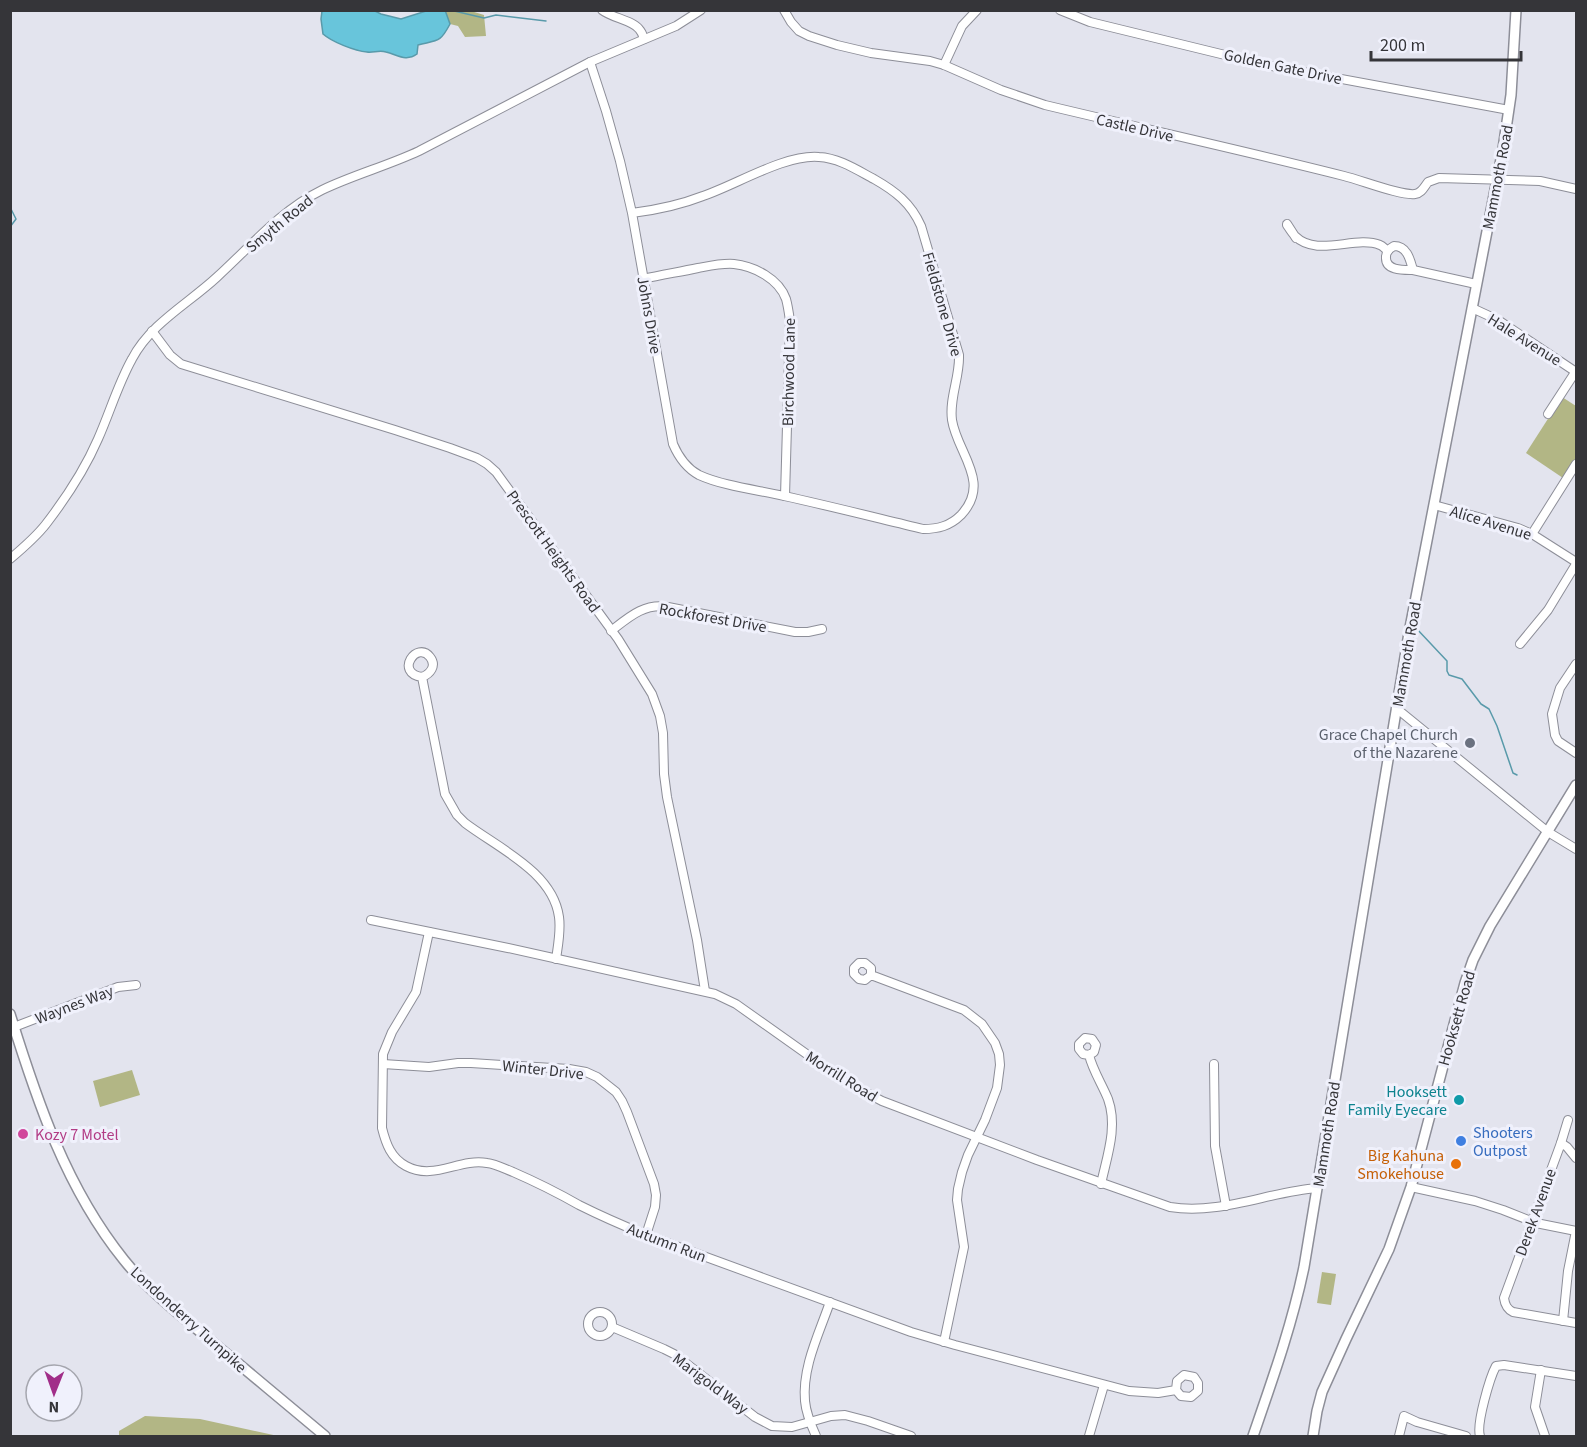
<svg xmlns="http://www.w3.org/2000/svg" width="1587" height="1447" viewBox="0 0 1587 1447" font-family="'Source Sans 3',sans-serif">
<rect width="100%" height="100%" fill="#e3e4ee"/>
<g fill="#b2b685">
<polygon points="445,11 471,11 484,15 486,36 465,37 458,26 450,24"/>
<polygon points="1562,397 1576,406 1576,458 1563,478 1526,453"/>
<polygon points="132,1070 140,1095 100,1107 93,1081"/>
<polygon points="1322,1272 1336,1274 1331,1305 1317,1303"/>
<polygon points="145,1416 200,1419 278,1436 119,1436 119,1431"/>
</g>
<path fill="#68c5db" stroke="#599aaa" stroke-width="1.5" d="M 445,10 L 450,24 C 440,43 438,40 418,45 L 417,54 C 406,62 398,55 386,52 C 379,50 373,53 367,52 C 355,51 332,42 323,34 L 321,19 L 322,11 L 375,11 L 381,14 L 401,19 L 426,11 Z"/>
<g fill="none" stroke-linecap="round" stroke-linejoin="round">
<g stroke="#599aaa" stroke-width="1.5">
<polyline points="450,10 484,18 496,15 546,21"/>
<polyline points="10,207 16,219 10,227"/>
<polyline points="1416,628 1447,661 1447,671 1449,675 1462,679 1481,704 1489,709 1497,726 1513,773 1517,775"/>
</g>
<defs>
<g id="minor">
<path d="M 602,10 C 612,18 632,20 639,29 C 642,32 643,36 644,39"/>
<path d="M 784,10 L 791,22 L 799,31 L 809,36 L 837,45 L 871,53 L 930,61 L 944,65 L 1001,90 L 1045,105 C 1145,129 1245,151 1344,176 C 1361,180 1401,196 1415,194 C 1422,193 1424,187 1428,182 L 1439,178 L 1540,181 L 1576,189"/>
<polyline points="1060,10 1090,22 1266,65 1509,110"/>
<path d="M 590,62 L 606,111 L 620,161 L 632,213 L 673,444 C 679,458 686,468 699,475 C 723,486 758,490 784,496 C 830,506 877,518 923,529 C 938,529 950,526 961,515 C 992,482 957,453 952,420 C 949,398 960,377 959,355 L 921,226 C 911,203 895,191 874,179 C 857,170 839,158 819,157 C 785,154 736,185 703,196 C 680,205 656,210 632,213"/>
<polyline points="944,65 962,26 977,10"/>
<path d="M 1296,238 L 1287,224 L 1287,225 C 1289,228 1292,233 1295,236 C 1317,258 1355,235 1380,245 C 1383,246 1385,249 1388,251"/>
<path d="M 1394,246 C 1407,246 1410,259 1413,270 C 1404,270 1385,271 1386,257 C 1386,251 1389,249 1394,246 Z"/>
<polyline points="1413,270 1476,284"/>
<path d="M 643,279 C 661,275 679,272 698,268 C 709,266 722,263 734,264 C 754,266 779,279 786,299 C 788,306 789,314 790,321 L 785,496"/>
<polyline points="1472,308 1498,320 1576,372"/>
<polyline points="152,331 170,355 181,364 395,430 450,448 477,458 487,464 496,472 618,639 652,694 660,716 663,733 664,774 667,797 697,940 705,991"/>
<polyline points="1548,414 1576,371"/>
<polyline points="1434,505 1518,528 1532,534 1576,562"/>
<polyline points="1532,534 1576,464"/>
<path d="M 10,559 C 23,548 36,537 46,524 C 66,498 85,469 98,439 C 110,412 118,384 132,359 C 151,323 188,304 217,277 C 250,247 281,210 322,190 C 353,175 387,166 419,151 L 590,62 L 676,26 L 701,10"/>
<path d="M 611,631 C 629,617 644,603 668,607 L 795,632 L 808,632 L 822,629"/>
<polyline points="1520,644 1548,610 1576,564"/>
<polyline points="1576,664 1560,688 1552,714 1555,735 1558,741 1576,753"/>
<path d="M 422,677 C 394,673 417,640 430,657 C 437,666 430,674 422,677 L 445,794 L 457,815 L 465,823 C 498,848 553,872 559,917 C 561,931 558,945 556,959"/>
<polyline points="1396,708 1548,832 1576,849"/>
<path d="M 371,920 L 508,948 L 715,994 L 736,1004 L 846,1082 L 882,1101 L 1037,1160 L 1170,1207 C 1220,1215 1268,1192 1317,1188"/>
<path d="M 429,932 L 416,992 L 392,1032 L 383,1054 L 382,1128 C 386,1144 391,1158 406,1166 C 434,1181 459,1158 487,1163 C 496,1164 505,1169 513,1172 C 536,1182 558,1193 579,1205 C 601,1216 624,1226 646,1235 L 911,1332 L 955,1345 L 1129,1391 L 1158,1393 L 1176,1390 L 1177,1381 L 1184,1375 L 1194,1377 L 1198,1383 L 1198,1391 L 1191,1397 L 1181,1396 L 1176,1390"/>
<polyline points="871,975 865,980 859,979 854,974 854,968 859,963 865,963 871,968 871,975 964,1010 982,1024 995,1043 999,1054 1000,1065 997,1088 985,1120 968,1155 962,1172 958,1189 957,1200 964,1247 944,1342"/>
<polyline points="14,1027 118,987 136,985"/>
<path d="M 1089,1055 L 1094,1052 L 1096,1045 L 1092,1039 L 1085,1038 L 1079,1044 L 1079,1049 L 1083,1054 L 1089,1055 C 1093,1071 1102,1084 1108,1099 C 1118,1127 1107,1156 1101,1184"/>
<polyline points="383,1064 429,1067 458,1063 471,1063 569,1069 586,1072 597,1077 616,1092 622,1101 627,1112 654,1184 656,1195 655,1207 646,1235"/>
<polyline points="1214,1064 1215,1146 1226,1206"/>
<path d="M 1568,1120 L 1561,1143 L 1504,1298 C 1505,1305 1507,1309 1513,1312 L 1576,1323"/>
<polyline points="1561,1143 1567,1147 1576,1158"/>
<polyline points="1411,1187 1475,1201 1503,1210 1536,1223 1576,1231"/>
<circle cx="600" cy="1324" r="12"/>
<polyline points="1563,1321 1568,1271 1576,1231"/>
<polyline points="612,1327 664,1349 674,1354 755,1417 772,1426 792,1427 831,1416 845,1415 868,1421 911,1436"/>
<polyline points="1541,1370 1535,1407 1545,1436"/>
<path d="M 816,1436 C 811,1425 806,1413 805,1401 C 802,1367 819,1334 830,1302"/>
<polyline points="1089,1436 1104,1385"/>
<polyline points="1399,1436 1404,1416 1417,1422 1466,1436"/>
<path d="M 1480,1436 C 1476,1424 1490,1377 1496,1366 L 1504,1365 L 1576,1376"/>
</g>
<g id="major">
<path d="M 10,1014 C 37,1101 66,1188 124,1260 C 148,1290 180,1315 210,1340 C 248,1372 287,1404 325,1436"/>
<path d="M 1253,1436 C 1272,1381 1292,1325 1304,1267 L 1409,633 L 1503,149 L 1511,95 L 1516,10"/>
<polyline points="1313,1436 1317,1411 1322,1392 1346,1339 1389,1249 1411,1187 1465,983 1473,960 1490,926 1576,785"/>
</g>
</defs>
<use href="#minor" stroke="#8d8e98" stroke-width="10"/>
<use href="#major" stroke="#8d8e98" stroke-width="12"/>
<use href="#minor" stroke="#fff" stroke-width="8"/>
<use href="#major" stroke="#fff" stroke-width="9"/>
</g>
<circle fill="#6b7280" stroke="#f0f1fc" stroke-width="2" cx="1470" cy="743" r="6"/>
<circle fill="#0f9aa8" stroke="#f0f1fc" stroke-width="2" cx="1459" cy="1100" r="6"/>
<circle fill="#d1479c" stroke="#f0f1fc" stroke-width="2" cx="23" cy="1134" r="6"/>
<circle fill="#3f7fe0" stroke="#f0f1fc" stroke-width="2" cx="1461" cy="1141" r="6"/>
<circle fill="#e8710a" stroke="#f0f1fc" stroke-width="2" cx="1456" cy="1164" r="6"/>
<g text-anchor="middle" stroke-width="6" stroke-linejoin="round" paint-order="stroke">
<g font-size="16" fill="#353539" stroke="#f0f1fc">
<text transform="translate(1283 66) rotate(12)" y="6">Golden Gate Drive</text>
<text transform="translate(1135 127) rotate(13)" y="6">Castle Drive</text>
<text transform="translate(1497 177) rotate(-79)" y="6">Mammoth Road</text>
<text transform="translate(279 223) rotate(-39)" y="6">Smyth Road</text>
<text transform="translate(943 304) rotate(74)" y="6">Fieldstone Drive</text>
<text transform="translate(650 315) rotate(80)" y="6">Johns Drive</text>
<text transform="translate(1525 339) rotate(32)" y="6">Hale Avenue</text>
<text transform="translate(788 372) rotate(-89)" y="6">Birchwood Lane</text>
<text transform="translate(1491 522) rotate(17)" y="6">Alice Avenue</text>
<text transform="translate(554 551) rotate(54)" y="6">Prescott Heights Road</text>
<text transform="translate(713 617) rotate(10)" y="6">Rockforest Drive</text>
<text transform="translate(1406 654) rotate(-80)" y="6">Mammoth Road</text>
<text transform="translate(74 1004) rotate(-21)" y="6">Waynes Way</text>
<text transform="translate(1456 1018) rotate(-74)" y="6">Hooksett Road</text>
<text transform="translate(543 1069) rotate(6)" y="6">Winter Drive</text>
<text transform="translate(842 1076) rotate(32)" y="6">Morrill Road</text>
<text transform="translate(1326 1134) rotate(-81)" y="6">Mammoth Road</text>
<text transform="translate(1535 1212) rotate(-70)" y="6">Derek Avenue</text>
<text transform="translate(667 1242) rotate(21)" y="6">Autumn Run</text>
<text transform="translate(189 1319) rotate(42)" y="6">Londonderry Turnpike</text>
<text transform="translate(711 1383) rotate(37)" y="6">Marigold Way</text>
</g>
<g font-size="16" fill="#5b616d" stroke="#f0f1fc" text-anchor="end">
<text x="1458" y="740">Grace Chapel Church<tspan x="1458" dy="18">of the Nazarene</tspan></text>
</g>
<g font-size="16" fill="#0d838f" stroke="#f0f1fc" text-anchor="end">
<text x="1447" y="1097">Hooksett<tspan x="1447" dy="18">Family Eyecare</tspan></text>
</g>
<g font-size="16" fill="#366cbe" stroke="#f0f1fc" text-anchor="start">
<text x="1473" y="1138">Shooters<tspan x="1473" dy="18">Outpost</tspan></text>
</g>
<g font-size="16" fill="#b23c85" stroke="#f0f1fc" text-anchor="start">
<text x="35" y="1140">Kozy 7 Motel</text>
</g>
<g font-size="16" fill="#c56008" stroke="#f0f1fc" text-anchor="end">
<text x="1444" y="1161">Big Kahuna<tspan x="1444" dy="18">Smokehouse</tspan></text>
</g>
</g>
<rect width="1587" height="1447" fill="none" stroke="#353539" stroke-width="24"/>
<g transform="translate(54 1393) rotate(181)"><circle r="28" fill="#f0f1fc" stroke="#a5a6ae" stroke-width="1.5"/>
<path d="M0-4.5L10 22L0 15L-10 22Z" fill="#a12e89"/>
<text y="-9" font-size="16" font-weight="bold" text-anchor="middle" fill="#353539">N</text>
</g>
<path d="M1371 51v9h150v-9" fill="none" stroke="#353539" stroke-width="3"/>
<text x="1380" y="51" font-size="18" fill="#353539" stroke="#f0f1fc" stroke-width="4.5" paint-order="stroke">200 m</text>
</svg>
